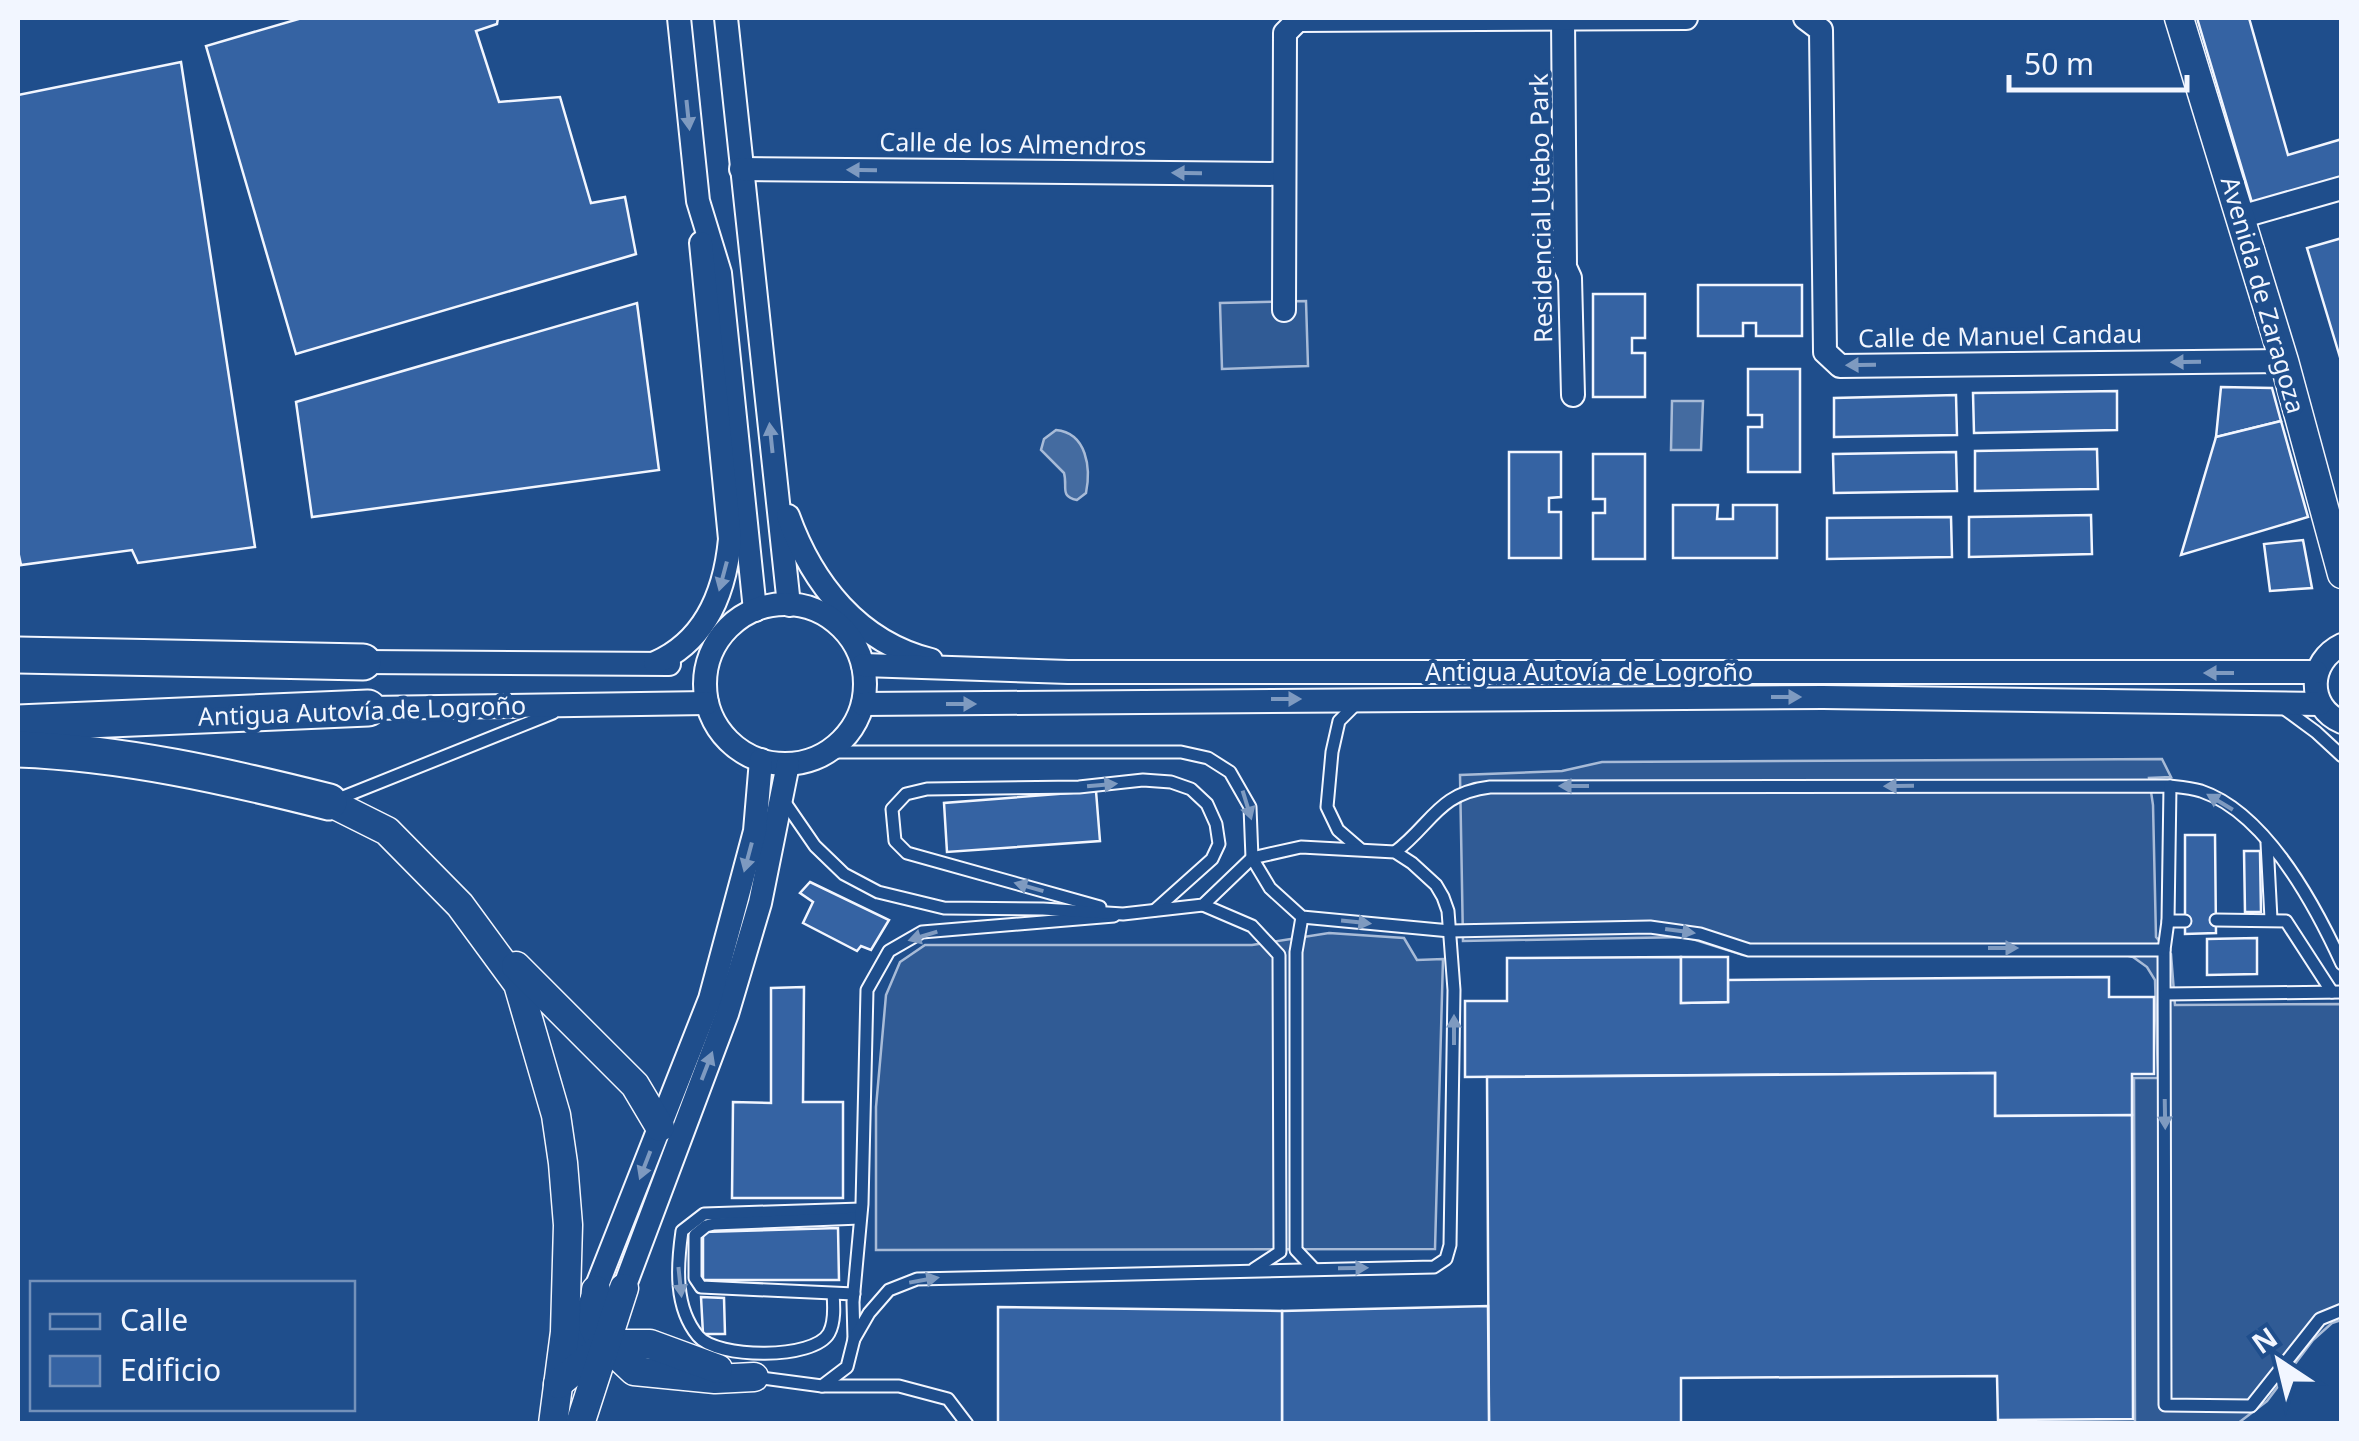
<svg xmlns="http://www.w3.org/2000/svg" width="2359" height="1441" viewBox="0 0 2359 1441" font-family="'Noto Sans',sans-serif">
<rect width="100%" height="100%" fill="#1f4e8c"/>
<g fill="#305b95" stroke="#a8bbd7" stroke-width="2.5">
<polygon points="1306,301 1308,366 1222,369 1220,303"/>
<polygon points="2162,759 2171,777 2149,778 2153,805 2156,937 2171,954 2175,1005 2341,1004 2341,1320 2332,1323 2313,1340 2267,1401 2237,1424 2135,1423 2134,1078 2158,1078 2155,980 2147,967 2133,957 2113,952 1743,955 1686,937 1463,941 1460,775 1562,771 1602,762"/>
<polygon points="1329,933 1404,938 1417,960 1443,959 1435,1249 876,1250 876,1107 886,995 900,962 925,945 1252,945"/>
</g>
<g fill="#446ba0" stroke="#a8bbd7" stroke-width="2.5">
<polygon points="1672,401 1703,401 1701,450 1671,450"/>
<path d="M 1056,430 C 1087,433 1091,468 1086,493 L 1077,500 C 1059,496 1068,487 1064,473 L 1041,450 L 1044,439 Z"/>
</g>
<g fill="#3563a3" stroke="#f2f6ff" stroke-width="2.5">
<polygon points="302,18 498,18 497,24 476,31 499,102 560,97 591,203 625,197 636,254 296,354 206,46"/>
<polygon points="2197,18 2249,18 2288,155 2342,139 2342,182 2253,206"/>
<polygon points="181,62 255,547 138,563 132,550 21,565 18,551 18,95"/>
<polygon points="2342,238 2342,364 2307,248"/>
<polygon points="1698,285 1802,285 1802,336 1756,336 1756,323 1743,323 1743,336 1698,336"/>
<polygon points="1593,294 1645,294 1645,338 1632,338 1632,353 1645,353 1645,397 1593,397"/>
<polygon points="637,303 659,470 312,517 296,402"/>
<polygon points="1748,369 1800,369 1800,472 1748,472 1748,427 1762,427 1762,415 1748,415"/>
<polygon points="2221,387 2272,388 2281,421 2216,437"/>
<polygon points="2117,391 2117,430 1974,433 1973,393"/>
<polygon points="1956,395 1957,435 1834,437 1834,398"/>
<polygon points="2281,421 2308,517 2181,555 2216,437"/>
<polygon points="2097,449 2098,489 1975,491 1975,451"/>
<polygon points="1509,452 1561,452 1561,497 1549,498 1549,512 1561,512 1561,558 1509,558"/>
<polygon points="1956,452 1957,491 1834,493 1833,454"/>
<polygon points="1593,454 1645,454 1645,559 1593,559 1593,513 1605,513 1605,499 1593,499"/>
<polygon points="1673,505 1718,505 1717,519 1733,519 1733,505 1777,505 1777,558 1673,558"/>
<polygon points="2091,515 2092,554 1969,557 1969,517"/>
<polygon points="1951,517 1952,557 1827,559 1827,518"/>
<polygon points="2303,540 2312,588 2270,591 2264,544"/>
<polygon points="1096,791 1100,841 947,852 944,803"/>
<polygon points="2185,835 2215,835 2216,933 2185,934"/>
<polygon points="2244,851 2260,851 2261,912 2245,912"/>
<polygon points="810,882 889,920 871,950 861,946 857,951 803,923 813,902 800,893"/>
<polygon points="2257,938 2257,974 2207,975 2207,939"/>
<polygon points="1681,957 1681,1003 1728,1002 1728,980 2109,977 2109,997 2154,997 2154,1074 2132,1074 2132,1115 1995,1116 1995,1073 1465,1077 1465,1001 1507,1001 1507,958"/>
<polygon points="1681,957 1728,957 1728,1002 1681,1003"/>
<polygon points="804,987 803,1102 843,1102 843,1198 732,1198 733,1102 771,1103 771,988"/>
<polygon points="1995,1073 1995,1116 2132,1115 2133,1419 1998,1420 1997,1376 1681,1378 1681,1422 1489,1423 1487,1077"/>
<polygon points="838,1228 839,1280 703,1280 703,1232"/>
<polygon points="701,1297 724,1298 725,1334 703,1334"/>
<polygon points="1488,1306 1489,1423 1542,1424 1282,1424 1282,1311"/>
<polygon points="998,1307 1282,1311 1282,1424 998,1424"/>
</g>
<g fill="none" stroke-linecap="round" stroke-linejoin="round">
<defs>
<g id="service">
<polyline points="1356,704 1339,721 1332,752 1327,807 1338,830 1360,849"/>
<polyline points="2286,710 2316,732 2342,756"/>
<polyline points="826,752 1181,752 1208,758 1230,772 1250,807 1252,858 1270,888 1302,917 1450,931 1650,927 1700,934 1749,950 2164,950 2165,1405 2251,1406 2320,1319 2342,1310"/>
<polyline points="333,801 553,713"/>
<polyline points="2267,843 2271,919"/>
<path d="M 1395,852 C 1432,824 1438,793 1490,787 L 2170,786 C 2179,787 2191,788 2201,791 C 2266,813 2315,905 2342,964"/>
<polyline points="1203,905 1252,926 1279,955 1280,1252 1254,1269"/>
<polyline points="1100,907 907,853 895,841 892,809 906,794 927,789 1079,787 1143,780 1171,782 1191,789 1207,804 1216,824 1219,844 1212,859 1155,910"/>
<polyline points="1302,917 1296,952 1296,1250 1314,1269"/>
<polyline points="2216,920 2286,921 2332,992"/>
<polyline points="2168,921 2185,921"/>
<polyline points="2164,950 2168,921 2170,786"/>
<polyline points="2165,994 2342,992"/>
<path d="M 833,1294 C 834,1306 835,1322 829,1333 C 814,1360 717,1359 698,1336 C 674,1307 677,1266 682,1231 L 704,1214 L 861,1209"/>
<polyline points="854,1294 701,1287 695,1278 695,1235 706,1226 714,1224 860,1218"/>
<polyline points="854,1339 853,1302 862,1204 867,990 889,951 922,932 1114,916"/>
<polyline points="754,1377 822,1386 847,1367 854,1339 869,1313 889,1290 917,1279 1434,1267 1446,1259 1450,1245 1454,990 1448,911 1443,897 1436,885 1412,863 1395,852 1301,847 1252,858 1203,905 1123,914 1043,909 944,908 878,892 844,874 815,846 784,801"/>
<polyline points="822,1386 899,1386 948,1399 967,1424"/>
</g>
<g id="minor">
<polyline points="679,18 698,201 720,273 755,610"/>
<polyline points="726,18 789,605"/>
<polyline points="1563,18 1565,267 1570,278 1573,395"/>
<polyline points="1805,18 1821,30 1825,352 1840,366 2284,361"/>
<polyline points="741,169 1284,174"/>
<polyline points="2240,217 2342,188"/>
<polyline points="1284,310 1285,33 1298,20 1686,18"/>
<path d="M 788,516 C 812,583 858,642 931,660"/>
<circle cx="785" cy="684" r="80"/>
<path d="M 2342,645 C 2308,661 2306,707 2342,722"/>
<polyline points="363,662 669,664"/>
<path d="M 655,663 C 706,641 725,592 730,539 L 701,243"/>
<polyline points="863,665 1068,672 2316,672"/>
<polyline points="863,704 1823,697 2320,704"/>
<polyline points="368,708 707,703"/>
<polyline points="624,1288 727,1014 760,903 788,764"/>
<polyline points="568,1359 710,999 755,831 761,760"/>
</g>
<g id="tertiary">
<polyline points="2179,18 2284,361 2342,574"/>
<polyline points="329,802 387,831 460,905 518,984 556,1115 563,1163 568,1225 565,1332 553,1424"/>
<polyline points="516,966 635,1085 660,1127"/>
<polyline points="596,1290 593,1326 599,1338 634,1371 715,1379 754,1377"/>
<polyline points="558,1384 605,1344 650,1344 718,1369"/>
<polyline points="580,1424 624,1288"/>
</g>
<g id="trunk">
<polyline points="18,655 363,662"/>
<polyline points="18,723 368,708"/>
<path d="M 18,749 C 124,753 226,776 329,802"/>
</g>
</defs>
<use href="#service" stroke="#f2f6ff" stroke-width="15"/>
<use href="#minor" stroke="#f2f6ff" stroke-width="26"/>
<use href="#tertiary" stroke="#f2f6ff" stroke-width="31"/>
<use href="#trunk" stroke="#f2f6ff" stroke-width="39"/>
<use href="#service" stroke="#1f4e8c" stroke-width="11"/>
<use href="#minor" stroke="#1f4e8c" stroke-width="22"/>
<use href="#tertiary" stroke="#1f4e8c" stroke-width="28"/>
<use href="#trunk" stroke="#1f4e8c" stroke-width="35"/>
</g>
<defs><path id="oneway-solid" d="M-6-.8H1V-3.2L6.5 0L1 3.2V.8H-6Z" transform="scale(2.5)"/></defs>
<g fill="#7e9ac0">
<use href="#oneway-solid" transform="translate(688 115) rotate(84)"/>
<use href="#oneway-solid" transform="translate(862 170) rotate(-179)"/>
<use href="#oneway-solid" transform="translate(1187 173) rotate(-179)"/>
<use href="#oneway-solid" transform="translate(2186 362) rotate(179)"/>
<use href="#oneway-solid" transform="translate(1861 365) rotate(179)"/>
<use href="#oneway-solid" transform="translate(771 438) rotate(-96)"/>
<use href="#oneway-solid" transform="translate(723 576) rotate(105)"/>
<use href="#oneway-solid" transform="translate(2219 673) rotate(180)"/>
<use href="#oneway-solid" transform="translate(1786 697)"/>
<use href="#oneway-solid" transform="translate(1286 699)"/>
<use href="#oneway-solid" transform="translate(961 704)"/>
<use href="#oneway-solid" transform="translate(1102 785) rotate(-5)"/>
<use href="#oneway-solid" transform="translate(1574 786) rotate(-180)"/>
<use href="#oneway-solid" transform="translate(1899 786) rotate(179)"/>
<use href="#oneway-solid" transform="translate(2220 802) rotate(-149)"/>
<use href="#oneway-solid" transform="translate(1247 805) rotate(73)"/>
<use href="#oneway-solid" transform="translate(748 857) rotate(105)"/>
<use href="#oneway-solid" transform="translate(1029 887) rotate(-164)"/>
<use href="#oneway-solid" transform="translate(1356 922) rotate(6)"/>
<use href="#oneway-solid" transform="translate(1680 931) rotate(8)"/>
<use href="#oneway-solid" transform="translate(923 936) rotate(163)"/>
<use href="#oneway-solid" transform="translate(2003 948)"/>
<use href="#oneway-solid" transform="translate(1454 1030) rotate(-90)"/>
<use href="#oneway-solid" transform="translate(707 1066) rotate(-69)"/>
<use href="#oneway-solid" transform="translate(2165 1114) rotate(89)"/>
<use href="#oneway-solid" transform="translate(645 1165) rotate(111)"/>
<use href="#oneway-solid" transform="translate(1353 1268) rotate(-1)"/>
<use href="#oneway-solid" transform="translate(924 1280) rotate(-10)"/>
<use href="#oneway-solid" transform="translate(680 1282) rotate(84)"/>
</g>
<g text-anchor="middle" stroke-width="8" stroke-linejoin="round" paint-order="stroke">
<g font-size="25" fill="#f2f6ff" stroke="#1f4e8c">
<text transform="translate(1013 144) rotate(1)" y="9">Calle de los Almendros</text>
<text transform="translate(1541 208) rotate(-91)" y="9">Residencial Utebo Park</text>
<text transform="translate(2263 295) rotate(74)" y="9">Avenida de Zaragoza</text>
<text transform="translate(2000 336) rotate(-1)" y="9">Calle de Manuel Candau</text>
<text x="1589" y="681">Antigua Autovía de Logroño</text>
<text transform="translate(362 711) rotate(-2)" y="9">Antigua Autovía de Logroño</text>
</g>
</g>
<rect width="2359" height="1441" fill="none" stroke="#f2f6ff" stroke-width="40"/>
<rect x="30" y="1281" width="325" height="130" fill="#1f4e8c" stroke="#7391ba" stroke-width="2.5"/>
<rect x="50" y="1314" width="50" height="15" fill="#1f4e8c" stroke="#7391ba" stroke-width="2.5"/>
<text x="120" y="1331" font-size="30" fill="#f2f6ff">Calle</text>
<rect x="50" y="1356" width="50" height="30" fill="#3563a3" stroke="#7391ba" stroke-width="2.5"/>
<text x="120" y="1381" font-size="30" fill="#f2f6ff">Edificio</text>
<g transform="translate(2279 1361) rotate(325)" stroke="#1f4e8c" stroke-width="8" paint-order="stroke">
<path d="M0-8L18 38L0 25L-18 38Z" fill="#f2f6ff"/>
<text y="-15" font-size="28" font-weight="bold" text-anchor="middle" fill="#f2f6ff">N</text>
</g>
<path d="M2009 75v15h178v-15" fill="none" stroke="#f2f6ff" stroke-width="5"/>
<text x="2024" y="75" font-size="30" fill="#f2f6ff" stroke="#1f4e8c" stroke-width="8" paint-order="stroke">50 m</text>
</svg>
